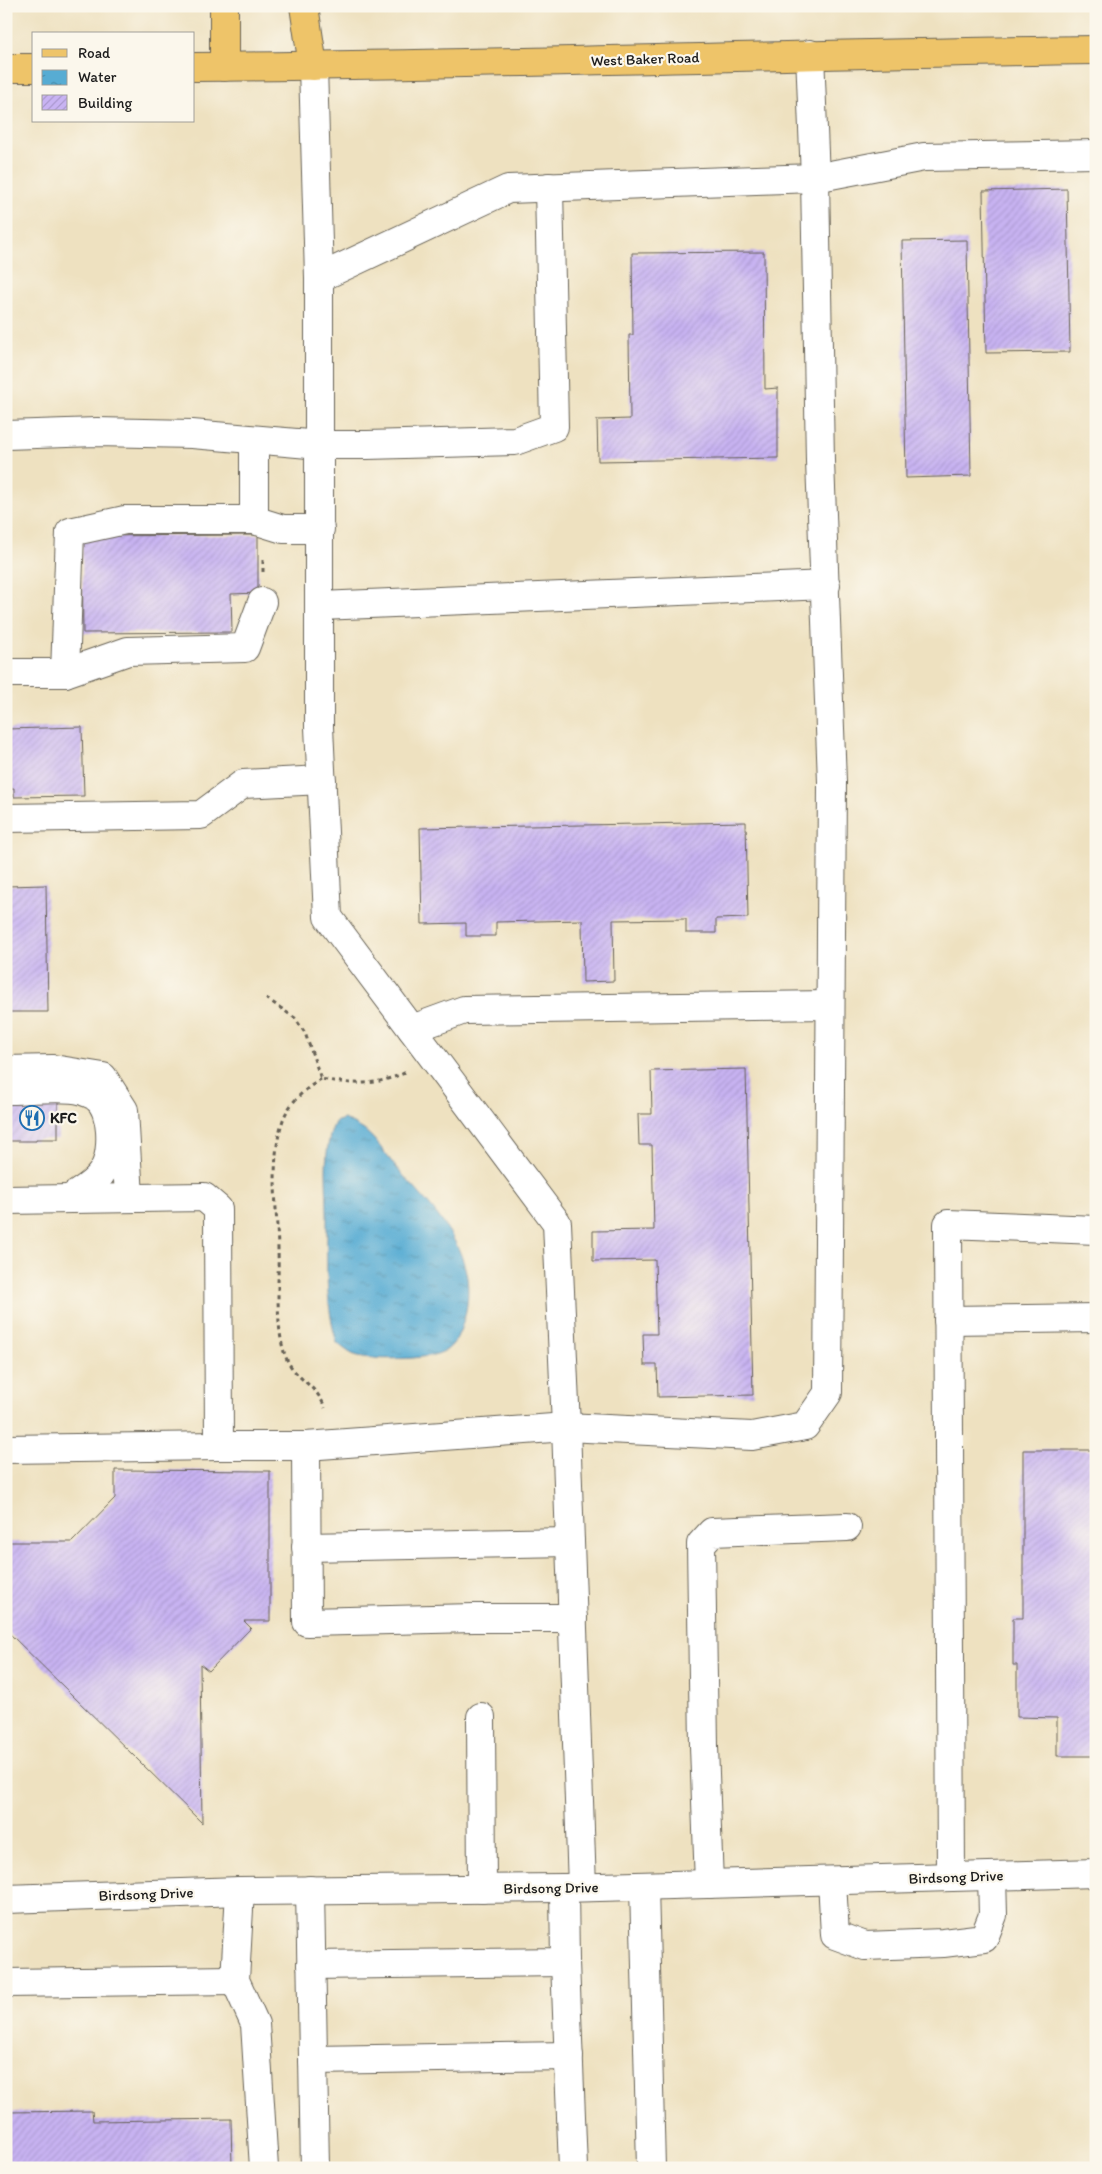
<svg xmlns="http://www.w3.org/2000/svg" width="1102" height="2174" viewBox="0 0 1102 2174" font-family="Itim,sans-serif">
<defs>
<pattern id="water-ripples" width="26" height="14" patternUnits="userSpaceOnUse" patternTransform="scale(1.25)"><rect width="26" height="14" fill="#57acd3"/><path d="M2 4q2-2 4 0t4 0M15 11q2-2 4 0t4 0" fill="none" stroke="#478baa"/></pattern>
<pattern id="building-hatch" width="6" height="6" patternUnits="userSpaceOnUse" patternTransform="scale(1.25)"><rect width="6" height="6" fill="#c8b3f2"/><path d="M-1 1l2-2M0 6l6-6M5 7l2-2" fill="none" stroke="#ab99cf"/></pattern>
</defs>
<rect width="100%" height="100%" fill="#fbf7ec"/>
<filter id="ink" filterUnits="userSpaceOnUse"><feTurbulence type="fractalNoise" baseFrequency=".02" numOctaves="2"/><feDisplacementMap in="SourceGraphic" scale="10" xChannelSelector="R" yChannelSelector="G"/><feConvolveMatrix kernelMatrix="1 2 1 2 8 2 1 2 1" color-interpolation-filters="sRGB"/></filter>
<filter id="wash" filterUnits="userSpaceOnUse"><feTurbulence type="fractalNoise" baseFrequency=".0096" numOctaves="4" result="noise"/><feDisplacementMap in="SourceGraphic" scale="20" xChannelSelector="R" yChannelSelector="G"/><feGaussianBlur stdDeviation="1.12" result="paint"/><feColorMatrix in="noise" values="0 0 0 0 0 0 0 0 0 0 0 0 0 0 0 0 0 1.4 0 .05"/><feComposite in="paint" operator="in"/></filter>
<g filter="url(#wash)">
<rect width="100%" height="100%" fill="#eee1c0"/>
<path fill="url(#water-ripples)" stroke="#3a6478" d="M 344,1119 C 350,1123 358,1126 364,1130 C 378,1141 389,1160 401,1173 C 439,1215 481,1257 464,1319 C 454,1352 446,1354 413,1358 C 397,1359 366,1360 352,1354 C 347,1351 342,1347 337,1343 C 324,1300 327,1257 327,1213 C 327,1183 322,1150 335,1122 Z"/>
<g id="blocks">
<g fill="url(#building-hatch)">
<polygon points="1067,189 1070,352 986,353 983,191"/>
<polygon points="967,240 971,476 906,478 902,241"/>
<polygon points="764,252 765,389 778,388 778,458 598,461 597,420 630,419 629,335 633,335 632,253"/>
<polygon points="258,535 258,593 231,594 232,632 83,633 82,536"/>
<polygon points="82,727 84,796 14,797 14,788 6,789 6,729"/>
<polygon points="746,822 748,918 716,919 716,933 686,933 686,919 613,920 614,981 583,982 582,920 496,922 496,936 466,936 466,923 422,924 420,828"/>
<polygon points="46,885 48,1012 6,1012 6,886"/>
<polygon points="746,1069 753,1395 658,1397 657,1365 644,1365 643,1334 657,1334 655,1260 593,1261 593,1231 654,1230 652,1145 639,1145 638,1114 652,1114 651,1071"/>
<polygon points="6,1097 58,1097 58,1139 36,1139 36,1141 6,1141"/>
<polygon points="1023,1450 1096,1450 1096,1756 1057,1756 1057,1718 1017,1717 1017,1665 1013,1665 1013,1618 1023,1618"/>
<polygon points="115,1470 270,1471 270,1621 244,1621 251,1628 209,1671 200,1664 202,1823 6,1630 6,1542 72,1542 115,1498"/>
<polygon points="92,2111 93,2121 231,2119 232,2168 8,2168 7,2112"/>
</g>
</g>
</g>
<g filter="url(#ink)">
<use href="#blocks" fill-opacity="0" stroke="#666155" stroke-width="1"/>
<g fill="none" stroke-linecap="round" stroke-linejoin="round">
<defs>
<g id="minor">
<polyline points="313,66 319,278 319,727 328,917 557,1223 566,1427 752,1436 805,1426 828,1393 832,782 820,461 815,178 810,54"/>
<polyline points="319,278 508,189 815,178 924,157 1096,154"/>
<polyline points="6,435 97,432 192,434 320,445 367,445 515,441 554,427 549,187"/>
<polyline points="254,520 283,529 320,529"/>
<polyline points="320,606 826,585"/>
<polyline points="6,673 65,673 70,532 125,520 254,520 254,440"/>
<polyline points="65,673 128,651 245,648 262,602"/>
<polyline points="6,818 201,815 243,784 322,780"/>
<polyline points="412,1029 464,1010 830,1005"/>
<polyline points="6,1070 53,1069 103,1077 124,1110 129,1197"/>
<path d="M 6,1090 C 26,1090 67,1085 83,1091 C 88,1093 94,1095 97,1098 C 113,1110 113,1151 105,1167 C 99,1181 83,1190 71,1198"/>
<polyline points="6,1200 204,1197 218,1209 219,1446 306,1446 566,1427 582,1887"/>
<polyline points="948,1320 1096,1318"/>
<polyline points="306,1446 307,1622 474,1618 573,1618"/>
<polyline points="6,1449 219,1446"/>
<polyline points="306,1547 570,1542"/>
<polyline points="481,1717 482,1889"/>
<polyline points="951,1877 948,1224 1096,1230"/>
<polyline points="832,1881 835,1935 865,1946 943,1943 984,1938 993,1915 992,1876"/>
<polyline points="709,1884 704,1746 701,1544 712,1532 847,1527"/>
<polyline points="644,1886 651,2168"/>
<polyline points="310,1890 315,2168"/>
<polyline points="240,1891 235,1980 255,2024 264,2168"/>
<polyline points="6,1899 240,1891 564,1888 1096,1873"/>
<polyline points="565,1962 573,2168"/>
<polyline points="311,1965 565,1962 564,1888"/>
<polyline points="6,1983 235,1980"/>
<polyline points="313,2060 569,2056"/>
</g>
<g id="major">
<polyline points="304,6 313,66"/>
<path d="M 194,67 C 494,65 795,54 1096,50"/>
<polyline points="224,67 224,6"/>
<polyline points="6,68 34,68"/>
</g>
</defs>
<use href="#minor" stroke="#666155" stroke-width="30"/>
<use href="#major" stroke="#666155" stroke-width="30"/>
<g stroke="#666155" stroke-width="3" stroke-dasharray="4 4" stroke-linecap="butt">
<polyline points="263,572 263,556"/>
<path d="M 266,998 L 295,1018 L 305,1033 L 321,1079 C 356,1085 374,1086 407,1072"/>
<path d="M 321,1079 C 304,1090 288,1103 282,1123 C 270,1160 277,1211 278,1249 C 279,1280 275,1327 285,1355 C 294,1380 317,1384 325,1408"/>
</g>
<use href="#minor" stroke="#fff" stroke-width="28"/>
<use href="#major" stroke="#eec469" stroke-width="28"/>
</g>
</g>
<defs>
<symbol id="restaurant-ring" viewBox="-11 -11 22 22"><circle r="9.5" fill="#fbf7ec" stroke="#1f6fb2" stroke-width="1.5"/><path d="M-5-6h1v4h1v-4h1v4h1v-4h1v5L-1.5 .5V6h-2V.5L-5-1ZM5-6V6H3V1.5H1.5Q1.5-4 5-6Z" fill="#1f6fb2"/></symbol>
</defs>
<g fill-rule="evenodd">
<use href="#restaurant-ring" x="18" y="1104" width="28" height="28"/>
</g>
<g text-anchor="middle" stroke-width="4.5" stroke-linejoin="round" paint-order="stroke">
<g font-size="15" fill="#1c1c1c" stroke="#fbf7ec">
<text transform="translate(645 59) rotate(-2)" y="5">West Baker Road</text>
<text transform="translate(956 1877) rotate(-2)" y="5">Birdsong Drive</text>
<text transform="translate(551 1888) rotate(-1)" y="5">Birdsong Drive</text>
<text transform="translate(146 1894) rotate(-2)" y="5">Birdsong Drive</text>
</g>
<g font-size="15" font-weight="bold" fill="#1c1c1c" stroke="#fbf7ec" text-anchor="start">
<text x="50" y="1123">KFC</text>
</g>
</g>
<rect width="1102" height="2174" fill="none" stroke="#fbf7ec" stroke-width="25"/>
<rect x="32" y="32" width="162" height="90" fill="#fbf7ec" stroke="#a29f99"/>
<rect x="42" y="49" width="25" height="8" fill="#eec469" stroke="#a29f99"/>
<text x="78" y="58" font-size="15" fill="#1c1c1c">Road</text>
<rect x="42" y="70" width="25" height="15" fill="url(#water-ripples)" stroke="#a29f99"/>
<text x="78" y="82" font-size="15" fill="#1c1c1c">Water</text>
<rect x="42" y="95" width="25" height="15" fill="url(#building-hatch)" stroke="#a29f99"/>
<text x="78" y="108" font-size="15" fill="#1c1c1c">Building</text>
</svg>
